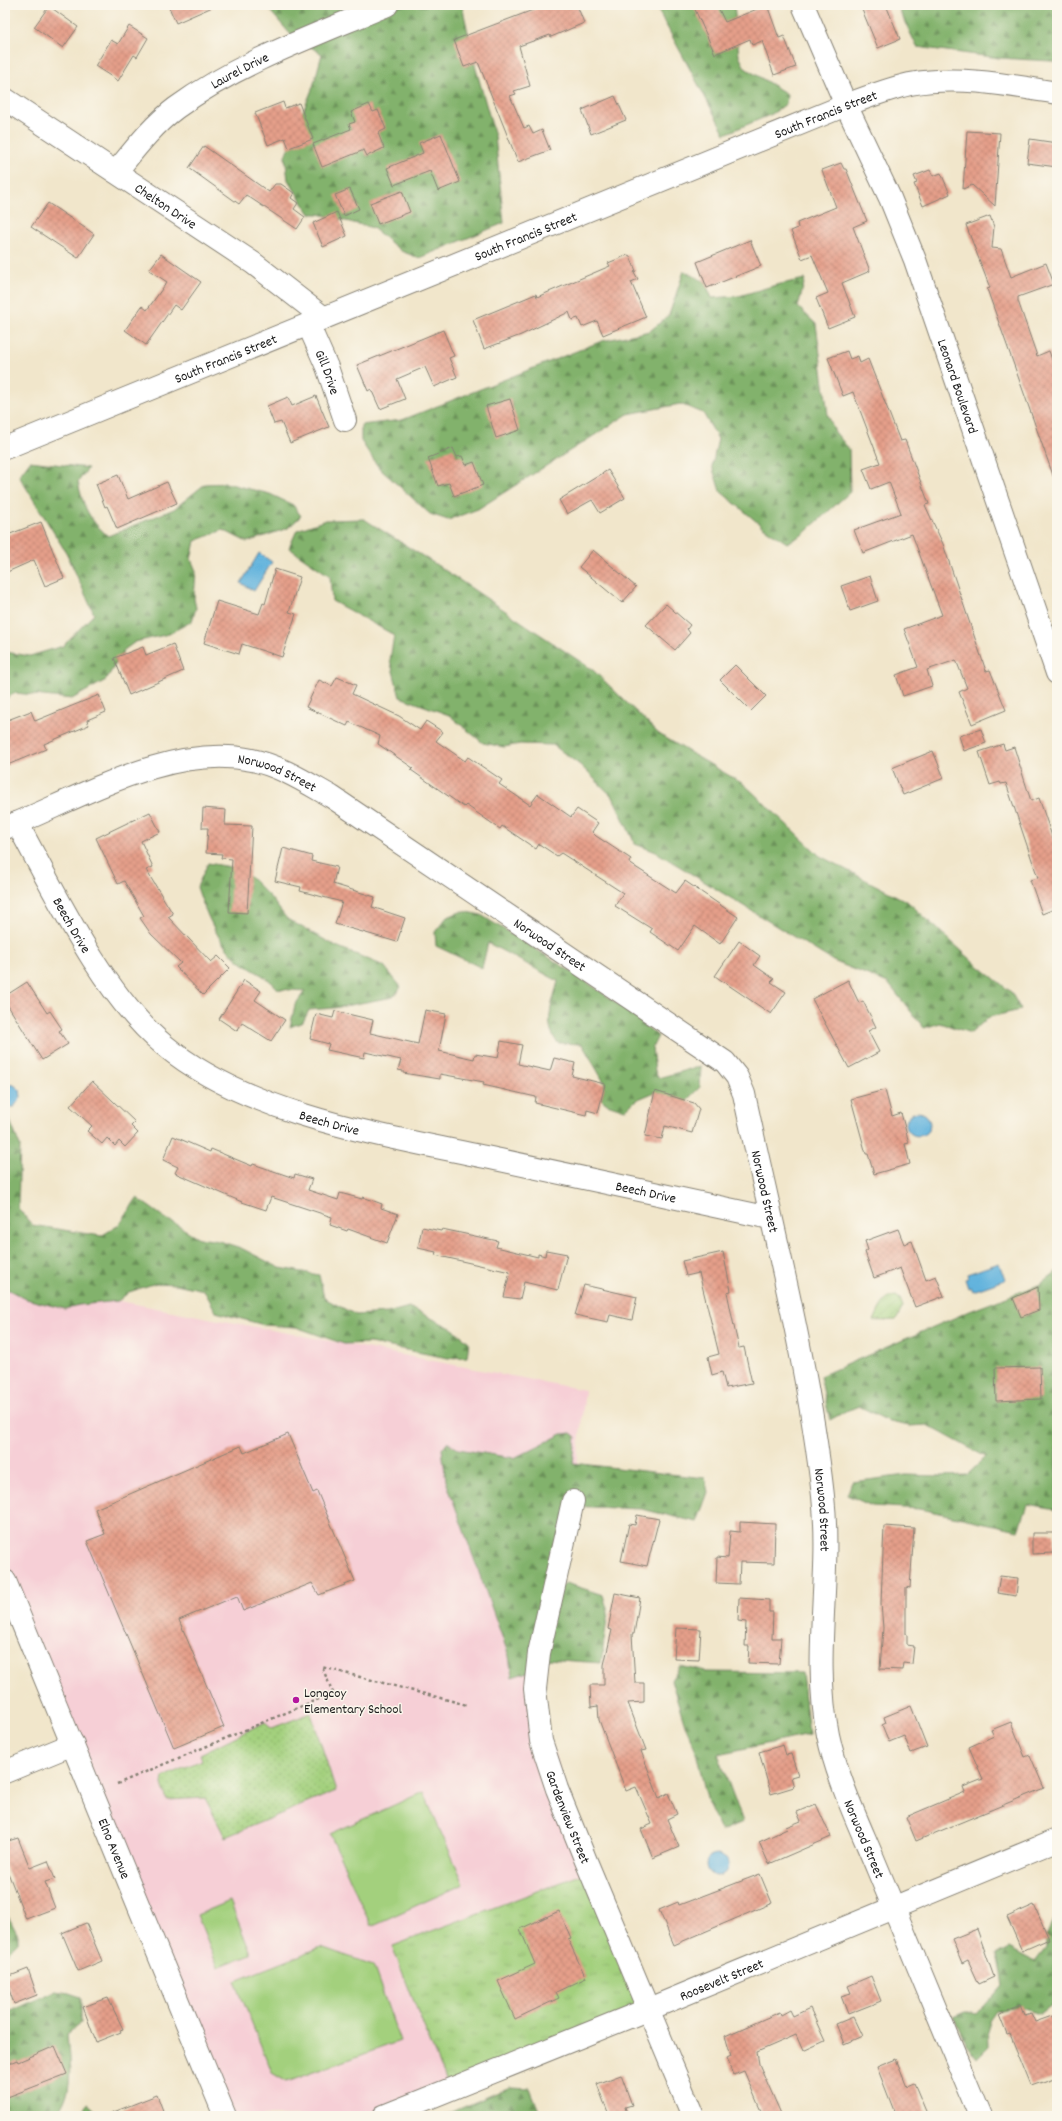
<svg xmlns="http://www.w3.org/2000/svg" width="1062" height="2121" viewBox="0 0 1062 2121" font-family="Dekko,sans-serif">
<defs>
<pattern id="grass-tufts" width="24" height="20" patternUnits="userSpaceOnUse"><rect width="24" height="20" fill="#a3d07d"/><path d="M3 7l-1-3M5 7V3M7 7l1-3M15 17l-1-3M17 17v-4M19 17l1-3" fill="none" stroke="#8cb26b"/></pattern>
<pattern id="forest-firs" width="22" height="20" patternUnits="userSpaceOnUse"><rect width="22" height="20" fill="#82b26c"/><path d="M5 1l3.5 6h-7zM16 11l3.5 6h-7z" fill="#6a9058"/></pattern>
<pattern id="park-dots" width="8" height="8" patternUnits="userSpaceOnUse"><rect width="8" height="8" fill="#a3d07d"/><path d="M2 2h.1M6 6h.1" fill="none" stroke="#8cb26b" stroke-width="1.8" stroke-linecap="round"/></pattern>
<pattern id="garden-furrows" width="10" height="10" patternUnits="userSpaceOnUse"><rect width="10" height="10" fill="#a3d07d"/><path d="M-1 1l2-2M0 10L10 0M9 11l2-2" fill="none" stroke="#8cb26b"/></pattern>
<pattern id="building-cross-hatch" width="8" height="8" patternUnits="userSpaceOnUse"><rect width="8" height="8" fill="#e59f8a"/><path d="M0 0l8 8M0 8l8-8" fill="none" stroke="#c48876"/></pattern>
</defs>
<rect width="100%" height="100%" fill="#fbf7ec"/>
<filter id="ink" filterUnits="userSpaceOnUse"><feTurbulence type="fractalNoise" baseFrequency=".025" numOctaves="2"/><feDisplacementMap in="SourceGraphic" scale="8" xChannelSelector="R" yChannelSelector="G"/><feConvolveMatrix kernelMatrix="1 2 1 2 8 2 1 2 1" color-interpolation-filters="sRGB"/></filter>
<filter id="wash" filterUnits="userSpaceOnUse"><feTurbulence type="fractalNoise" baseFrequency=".012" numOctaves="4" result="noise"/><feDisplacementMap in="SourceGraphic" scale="16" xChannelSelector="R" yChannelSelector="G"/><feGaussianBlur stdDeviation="0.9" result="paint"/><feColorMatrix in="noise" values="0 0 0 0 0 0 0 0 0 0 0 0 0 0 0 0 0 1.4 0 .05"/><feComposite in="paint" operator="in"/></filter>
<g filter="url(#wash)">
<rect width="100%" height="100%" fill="#f1e6cb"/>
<polygon fill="#f6cfd6" points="5,1271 31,1284 585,1390 573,1501 535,1689 590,1871 392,1946 449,2090 384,2116 225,2116 5,1581"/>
<polygon fill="url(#grass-tufts)" stroke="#60764c" points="583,1874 642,2012 449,2090 392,1946"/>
<g fill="url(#forest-firs)" stroke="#4f6744">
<polygon points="265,5 462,5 476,69 495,136 504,223 419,258 401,251 373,228 319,214 310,214 288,180 285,156 313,87 322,54 291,35"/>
<polygon points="659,5 734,5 739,56 745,68 787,94 786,104 772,114 725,134 659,12"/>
<polygon points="897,5 1057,5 1057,63 1051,61 999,58 917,47"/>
<polygon points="684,271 705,282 712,298 739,296 776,285 805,279 798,307 816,324 828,415 835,432 849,449 850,492 802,535 787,543 763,527 720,491 712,466 718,439 703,413 680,404 628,414 478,509 448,520 430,514 379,468 361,441 361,425 402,420 602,341 650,331 669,315"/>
<path d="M 30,461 L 88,468 L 78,482 C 83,506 89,520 108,536 L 174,509 L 205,484 L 226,483 L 270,494 L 293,505 L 301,516 L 288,528 L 247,542 L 223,530 L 195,541 L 191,559 L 196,571 L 194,599 L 196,608 L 192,621 L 169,634 L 135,642 L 124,650 L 106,680 L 72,699 L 15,693 L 5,699 L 5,652 L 30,656 L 63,646 L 94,614 L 67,554 L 19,476 Z"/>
<polygon points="364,519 443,569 593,670 659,734 745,785 820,856 908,902 976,964 1011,992 1021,1010 989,1017 971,1033 940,1023 924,1028 888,983 833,961 656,852 635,844 613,797 580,765 553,745 520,744 504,747 483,743 449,715 400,697 390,660 394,635 332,601 330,576 289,548 297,530 326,520"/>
<path d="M 208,863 L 242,869 L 270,897 L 287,919 L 336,946 L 384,966 L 401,987 L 393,997 L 334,1008 L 309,1010 L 303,1022 L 290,1027 L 295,1005 L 305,991 L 278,989 C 266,974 249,970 236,958 C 218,943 204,909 197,887 Z"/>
<path d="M 463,911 L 481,915 C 541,953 604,989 658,1036 L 652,1048 L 655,1071 L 658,1078 L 701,1066 L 700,1087 L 686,1101 L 655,1092 L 636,1100 L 625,1110 L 607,1104 L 601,1099 L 605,1084 L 582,1044 L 558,1043 C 542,1025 553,1002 558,981 L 488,943 L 482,968 L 436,946 L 435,932 L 447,917 Z"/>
<polygon points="5,1113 7,1113 20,1146 18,1208 32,1225 101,1236 119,1225 137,1198 165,1218 199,1238 219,1241 241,1248 280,1268 319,1275 324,1298 356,1315 387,1313 409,1307 453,1329 469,1342 467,1357 448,1358 370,1343 344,1344 296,1327 264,1325 216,1312 204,1290 176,1284 156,1283 129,1292 118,1301 79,1305 65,1309 26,1299 5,1288"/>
<polygon points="1057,1271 1057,1510 1027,1505 1018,1530 920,1509 872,1506 847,1495 852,1482 906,1475 942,1476 967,1475 986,1457 927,1425 909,1426 890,1422 859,1406 844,1412 830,1420 820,1376 970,1311 1041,1284"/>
<polygon points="571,1433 576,1437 573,1463 705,1478 708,1492 697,1522 641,1509 568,1506 545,1600 566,1583 603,1595 608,1612 601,1663 533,1658 531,1671 512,1677 509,1656 446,1481 442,1449 447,1442 458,1449 514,1458 562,1434"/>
<polygon points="680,1666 707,1672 802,1673 809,1735 718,1754 743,1822 721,1831 708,1803 695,1748 686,1728 671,1680"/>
<polygon points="6,1913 18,1935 18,1942 5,1955"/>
<polygon points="1057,1914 1057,2001 1040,2014 1018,2007 995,2011 988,2021 989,2046 977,2058 965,2042 954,2017 966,2012 977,2014 1003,1985 997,1954 1009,1948 1035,1962 1046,1948 1046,1937"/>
<path d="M 55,1991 L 69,1993 L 81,1997 L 81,2023 L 67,2034 C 69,2061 75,2089 58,2112 L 71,2116 L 5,2116 L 5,2014 Z"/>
<polygon points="510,2087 530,2088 541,2116 443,2116"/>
<polygon points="87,2103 102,2116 79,2116"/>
</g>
<polygon fill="url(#park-dots)" stroke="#60764c" points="311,1713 336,1791 225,1837 205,1798 167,1800 162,1784 163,1777 202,1760 200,1754 265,1722 272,1728"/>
<path fill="url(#garden-furrows)" stroke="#60764c" d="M 896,1296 L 900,1299 L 903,1307 L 896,1320 L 874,1321 C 879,1310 883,1297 896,1296 Z"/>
<g fill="#a3d07d" stroke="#60764c">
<polygon points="423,1792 464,1884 371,1926 330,1834"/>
<polygon points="230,1901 251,1954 218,1967 197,1915"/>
<polygon points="321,1947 373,1965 400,2041 287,2082 272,2073 235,1981"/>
</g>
<g fill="#62b3dd" stroke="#3f687c">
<polygon points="259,553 272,562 254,591 241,583"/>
<polygon points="5,1084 14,1085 20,1090 21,1097 14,1107 5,1107"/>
<circle cx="918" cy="1124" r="12"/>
<polygon points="999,1263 1005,1280 973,1291 971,1287 968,1288 965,1279 968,1278 967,1274"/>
<circle cx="717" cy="1865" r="11"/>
</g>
<g id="blocks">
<g fill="url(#building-cross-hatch)">
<polygon points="168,5 217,5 176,23"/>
<polygon points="546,5 577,5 584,23 551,37 550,35 519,46 530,86 514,91 516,94 510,96 524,128 529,126 533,134 542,130 550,150 518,162 478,62 464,67 454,40"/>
<polygon points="693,5 717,5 725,22 767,5 779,38 784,36 796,67 774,75 762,41 752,45 750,39 715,54"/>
<polygon points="860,5 886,5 900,39 878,48"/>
<polygon points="49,6 78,27 63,48 34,27"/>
<polygon points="129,26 148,38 137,57 134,55 118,81 95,66 111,40 118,44"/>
<polygon points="615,96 626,120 591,134 582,110"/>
<polygon points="283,102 285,108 299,103 313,139 289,148 285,138 268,145 255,113"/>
<polygon points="369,104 373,112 378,110 386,129 378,133 384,148 367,156 364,150 322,167 313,144 351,129 349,124 355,122 351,112"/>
<polygon points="967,131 1000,133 995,206 972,185 963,189"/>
<polygon points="441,134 460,182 438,191 430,171 394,185 387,168 423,153 419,143"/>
<polygon points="1030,139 1057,143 1057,167 1027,163"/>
<polygon points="204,146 269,192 275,184 281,184 294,193 291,198 298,203 294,209 305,217 297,229 246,195 239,204 189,168"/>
<polygon points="841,163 844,169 846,169 867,221 853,227 870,271 842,283 855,317 828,328 816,298 828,293 812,255 802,259 791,231 798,228 797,223 836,207 822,170"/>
<polygon points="930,170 933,176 941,173 950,194 923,206 914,184 917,183 914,176"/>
<polygon points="350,189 359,209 344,216 335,195"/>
<polygon points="402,191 410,212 378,224 370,203"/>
<polygon points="48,203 94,234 78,258 31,227"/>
<polygon points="337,212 347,236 323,247 313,223"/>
<polygon points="990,216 994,227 992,248 1001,249 1011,277 1046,263 1054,284 1018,297 1018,301 1037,356 1049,351 1057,374 1057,478 1054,478 987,289 990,288 966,225"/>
<polygon points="750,240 761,266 707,288 697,262"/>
<polygon points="161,254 201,282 181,310 174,305 146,345 125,330 142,306 147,310 167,282 149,270"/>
<polygon points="628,255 630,256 636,271 634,272 638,279 631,282 646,317 603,335 597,321 582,327 578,318 572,320 569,312 521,335 484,349 473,320 536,294 537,297 610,266 608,263"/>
<polygon points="443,330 454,356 449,358 457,377 434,387 425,367 397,379 405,399 380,409 371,389 368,391 357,365"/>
<polygon points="847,351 850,359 858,356 860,363 868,359 900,441 905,440 929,504 925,505 943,544 986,671 990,670 1006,710 972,724 959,692 967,688 956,660 927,670 932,686 903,696 896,675 918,667 904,629 942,615 912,534 863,553 854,530 901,513 889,482 871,489 863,469 880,463 853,392 843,396 828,358"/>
<polygon points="316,396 329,427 290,443 281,422 274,424 267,406 288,397 292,406"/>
<polygon points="510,399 520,430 496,438 486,406"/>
<polygon points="453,448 457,457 462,456 466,465 474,462 483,485 454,496 449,483 438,486 428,458"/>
<polygon points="608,470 625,498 600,513 592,500 567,514 559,500"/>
<polygon points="118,475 128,499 167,482 177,503 117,529 107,506 105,507 96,484"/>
<polygon points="41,522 64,578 45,586 34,560 5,573 5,536"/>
<polygon points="593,550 636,587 622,603 579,567"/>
<polygon points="275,569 300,577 289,612 296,614 282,657 242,644 239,654 204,643 217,601 259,614 263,603 265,604"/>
<polygon points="870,576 878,601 850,611 841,586"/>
<polygon points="666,604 690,625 687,629 690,633 675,650 646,625"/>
<polygon points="173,644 183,671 129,695 114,658 143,647 146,655"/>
<polygon points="735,665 766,696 751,711 720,680"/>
<polygon points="337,677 356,685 352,694 399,716 420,730 426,721 443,732 436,741 465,761 468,757 502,780 499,784 530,805 538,794 571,817 577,809 598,823 592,832 596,836 631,859 629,863 676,893 685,881 738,917 720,944 695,926 678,951 650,932 652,929 615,906 623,893 561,853 557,856 539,844 536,849 502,826 500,829 466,805 464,807 411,770 413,768 378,744 380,736 349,722 347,726 306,707 319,680 332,686"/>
<polygon points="99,695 106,712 87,720 89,725 44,744 46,749 5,766 5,721 31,711 35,721"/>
<polygon points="981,729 986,743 964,751 959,736"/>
<polygon points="1003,744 1005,750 1014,747 1031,801 1039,798 1057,851 1057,908 1042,914 1030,880 1038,878 1006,783 1001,784 1000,782 990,785 979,752"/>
<polygon points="933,751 944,778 903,795 892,768"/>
<polygon points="203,808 226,810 225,825 252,826 247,913 229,912 232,859 221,858 222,854 206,853 208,828 202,828"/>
<polygon points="150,812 160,832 141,841 153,867 146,870 173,914 168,917 211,962 218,956 230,968 203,995 176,967 181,963 151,934 140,918 144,916 124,881 118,884 96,838"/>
<polygon points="283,848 312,856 311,861 337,867 333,884 375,897 372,907 405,918 397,942 335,924 342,902 300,891 301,887 275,881"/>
<polygon points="739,941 760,956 754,965 774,979 771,982 786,992 771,1014 715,976"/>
<polygon points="244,980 261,991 255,1000 285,1020 271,1041 242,1023 237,1031 219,1019"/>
<polygon points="848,980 859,1003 863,1001 876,1027 868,1031 879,1052 849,1068 812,999"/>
<polygon points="27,982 47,1013 50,1011 62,1029 59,1031 68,1044 42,1060 5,1001 5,996"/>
<polygon points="425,1010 446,1014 439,1051 474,1059 475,1054 498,1058 501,1041 522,1045 518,1064 550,1071 554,1058 575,1063 572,1076 605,1084 598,1113 587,1110 586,1115 535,1103 536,1097 483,1085 484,1082 440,1074 440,1079 403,1073 403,1071 398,1070 401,1060 365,1052 364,1058 327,1050 329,1044 310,1039 316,1014 333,1018 335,1011 373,1020 370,1033 418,1044"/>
<polygon points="92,1081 135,1122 131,1126 138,1133 125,1147 119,1141 115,1146 107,1138 102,1144 87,1131 92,1126 70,1106"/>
<polygon points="885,1090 892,1116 901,1113 909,1143 905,1144 910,1164 874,1174 868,1154 866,1154 851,1099"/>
<polygon points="655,1091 694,1103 699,1109 692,1133 665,1126 662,1139 645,1136"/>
<polygon points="173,1136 210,1152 211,1149 252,1166 253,1164 294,1178 295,1174 312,1179 308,1190 338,1200 340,1193 362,1199 363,1197 382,1204 381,1208 398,1214 387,1243 348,1229 347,1231 330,1225 332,1217 271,1197 266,1210 242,1202 175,1173 178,1167 163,1160"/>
<polygon points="422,1227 441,1231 442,1229 498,1241 496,1247 538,1257 538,1254 545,1256 546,1250 567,1254 558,1290 524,1282 520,1299 504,1297 510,1272 435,1255 436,1252 418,1248"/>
<polygon points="898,1229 904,1244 912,1241 926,1280 936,1276 944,1296 915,1307 900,1268 874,1278 865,1252 868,1250 865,1241"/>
<polygon points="723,1252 731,1291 727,1292 735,1331 739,1348 744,1347 752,1383 726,1388 722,1372 712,1375 708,1357 719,1354 699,1273 686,1276 682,1261"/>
<polygon points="584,1285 637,1297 632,1320 610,1315 608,1322 575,1315"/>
<polygon points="1038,1287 1039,1310 1021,1317 1013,1298"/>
<polygon points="1040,1367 1041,1399 996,1401 995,1368"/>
<polygon points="288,1434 313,1493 317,1491 355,1581 319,1595 312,1583 243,1611 237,1596 179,1620 224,1727 174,1748 87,1541 105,1534 95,1509 241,1446 244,1453"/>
<polygon points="637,1515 659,1519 647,1566 621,1561 629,1524 635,1525"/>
<polygon points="740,1522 775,1524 774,1563 740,1562 739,1584 716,1583 717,1557 728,1558 730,1531 740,1532"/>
<polygon points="884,1526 914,1528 910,1588 906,1587 906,1634 907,1634 907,1645 914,1646 912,1664 903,1663 902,1670 880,1669 883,1628 881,1603"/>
<polygon points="1032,1533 1054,1533 1053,1553 1032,1554"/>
<polygon points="1000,1576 1018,1578 1016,1596 997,1593"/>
<polygon points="615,1593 640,1598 634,1634 632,1634 635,1683 644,1683 644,1702 628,1703 646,1750 641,1751 659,1798 668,1793 677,1814 667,1819 679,1847 653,1858 641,1829 652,1824 636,1787 626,1791 599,1720 598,1706 591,1707 590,1685 604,1685 604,1665 612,1630 608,1629"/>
<polygon points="739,1598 769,1600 769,1612 773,1612 772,1638 781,1638 779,1664 748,1663 749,1646 745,1646 746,1622 738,1621"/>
<polygon points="676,1628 701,1629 699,1660 674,1659"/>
<polygon points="911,1706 927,1747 911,1753 904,1736 889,1742 882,1725 886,1723 884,1717"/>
<polygon points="1011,1722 1025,1757 1030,1755 1044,1788 916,1841 906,1817 965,1792 963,1787 983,1779 969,1747 994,1736 991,1730"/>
<polygon points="783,1745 786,1755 791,1754 798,1775 791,1777 794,1787 771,1794 759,1752"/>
<polygon points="816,1804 831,1837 769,1864 759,1842 787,1829 786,1827 801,1821 797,1812"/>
<polygon points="18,1838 30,1868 48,1861 55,1879 45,1882 55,1908 26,1919 5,1865 5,1842"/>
<polygon points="760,1874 772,1903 674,1945 659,1910 678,1902 679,1905"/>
<polygon points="1034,1905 1049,1939 1022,1951 1007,1917"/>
<polygon points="559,1911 571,1938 568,1939 586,1978 556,1992 559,1998 515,2019 498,1981 535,1964 520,1929"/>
<polygon points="86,1923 102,1961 78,1971 62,1933"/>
<polygon points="977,1929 994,1977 979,1984 968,1960 962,1963 952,1939"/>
<polygon points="28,1969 37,1995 14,2004 5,1978"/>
<polygon points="871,1976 881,2001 848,2014 841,1996 851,1993 848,1986"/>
<polygon points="108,1998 123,2029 120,2030 121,2032 96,2042 83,2007"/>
<polygon points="1021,2005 1025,2015 1031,2013 1035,2022 1052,2016 1057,2031 1057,2077 1031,2086 1010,2034 1007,2035 999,2015"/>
<polygon points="810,2008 825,2041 803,2051 796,2035 757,2052 759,2064 782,2116 763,2116 744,2071 734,2075 727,2058 731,2056 725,2036 780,2012 781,2015 790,2010 793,2016"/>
<polygon points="853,2017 862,2036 844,2044 836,2024"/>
<polygon points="55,2046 67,2074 5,2098 5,2065 17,2060 18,2062"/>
<polygon points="896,2059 907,2086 914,2083 928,2116 896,2116 877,2067"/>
<polygon points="621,2075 632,2105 625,2107 628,2116 609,2116 597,2084"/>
<polygon points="157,2095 165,2116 106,2116 106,2115"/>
</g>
</g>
</g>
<g filter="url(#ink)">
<use href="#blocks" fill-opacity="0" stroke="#868174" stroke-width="1"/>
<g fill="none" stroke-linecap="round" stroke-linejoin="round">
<defs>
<g id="minor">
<path id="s1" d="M 803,5 L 846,105 L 890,198 L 915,260 L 1057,673"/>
<path id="s2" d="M 5,99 L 253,263 L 324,318"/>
<path id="s3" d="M 116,172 C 134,150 153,125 176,108 C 239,62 316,35 387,5"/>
<path id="s4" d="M 308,324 L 327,367 L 345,420"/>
<path id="s5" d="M 5,448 L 846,105 C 867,97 888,89 910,84 C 959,75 1009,85 1057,93"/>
<path id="s6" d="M 17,823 C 55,893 103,995 164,1045 C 250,1117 392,1137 500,1160 C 590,1179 680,1199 770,1218"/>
<path id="s7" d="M 5,828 C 80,798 170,743 252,760 C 281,766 307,783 332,797 L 725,1062 L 737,1077 L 744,1094 C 772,1227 808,1360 823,1496 C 832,1575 812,1656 828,1735 C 838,1782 860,1826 878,1870 C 912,1952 946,2034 980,2116"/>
<path id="s8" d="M 573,1501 L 539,1653 L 535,1689 L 541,1741 L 557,1789 L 586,1861 L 693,2116"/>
<path id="s9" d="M 5,1581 L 225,2116"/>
<polyline points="5,1772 73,1744"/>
<path id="s10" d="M 384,2116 L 649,2009 L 1057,1840"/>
</g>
</defs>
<use href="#minor" stroke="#868174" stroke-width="24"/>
<polyline stroke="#868174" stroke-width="2.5" stroke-dasharray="3 3" stroke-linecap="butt" points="117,1784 333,1693 322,1667 467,1705"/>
<use href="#minor" stroke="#fff" stroke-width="22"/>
</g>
</g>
<circle fill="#b5179e" stroke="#fbf7ec" stroke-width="1.5" cx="296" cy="1700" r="4"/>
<g text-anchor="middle" stroke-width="3" stroke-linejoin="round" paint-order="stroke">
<g font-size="14" fill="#1c1c1c" stroke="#fbf7ec">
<text dy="5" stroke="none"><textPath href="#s3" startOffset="162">Laurel Drive</textPath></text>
<text dy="5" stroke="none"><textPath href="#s5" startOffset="886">South Francis Street</textPath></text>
<text dy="5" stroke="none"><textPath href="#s2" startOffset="193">Chelton Drive</textPath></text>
<text dy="5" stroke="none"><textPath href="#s5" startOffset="562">South Francis Street</textPath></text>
<text dy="5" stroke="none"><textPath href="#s5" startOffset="238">South Francis Street</textPath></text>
<text dy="5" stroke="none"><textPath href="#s4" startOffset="52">Gill Drive</textPath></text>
<text dy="5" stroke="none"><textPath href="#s1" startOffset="412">Leonard Boulevard</textPath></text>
<text dy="5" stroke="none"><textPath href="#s7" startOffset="288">Norwood Street</textPath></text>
<text dy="5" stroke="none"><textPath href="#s6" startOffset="116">Beech Drive</textPath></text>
<text dy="5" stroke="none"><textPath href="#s7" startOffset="612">Norwood Street</textPath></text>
<text dy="5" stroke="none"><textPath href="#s6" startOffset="452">Beech Drive</textPath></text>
<text dy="5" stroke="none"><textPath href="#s6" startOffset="776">Beech Drive</textPath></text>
<text dy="5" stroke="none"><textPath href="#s7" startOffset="960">Norwood Street</textPath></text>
<text dy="5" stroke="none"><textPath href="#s7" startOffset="1284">Norwood Street</textPath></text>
<text dy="5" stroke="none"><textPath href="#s8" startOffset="325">Gardenview Street</textPath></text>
<text dy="5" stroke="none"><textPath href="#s7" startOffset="1620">Norwood Street</textPath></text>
<text dy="5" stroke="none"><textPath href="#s9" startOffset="289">Elno Avenue</textPath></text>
<text dy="5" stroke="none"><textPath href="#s10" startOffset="364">Roosevelt Street</textPath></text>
</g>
<g font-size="14" fill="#1c1c1c" stroke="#fbf7ec" text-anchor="start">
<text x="304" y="1697">Longcoy<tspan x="304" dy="16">Elementary School</tspan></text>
</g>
</g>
<rect width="1062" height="2121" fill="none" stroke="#fbf7ec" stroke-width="20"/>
</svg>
